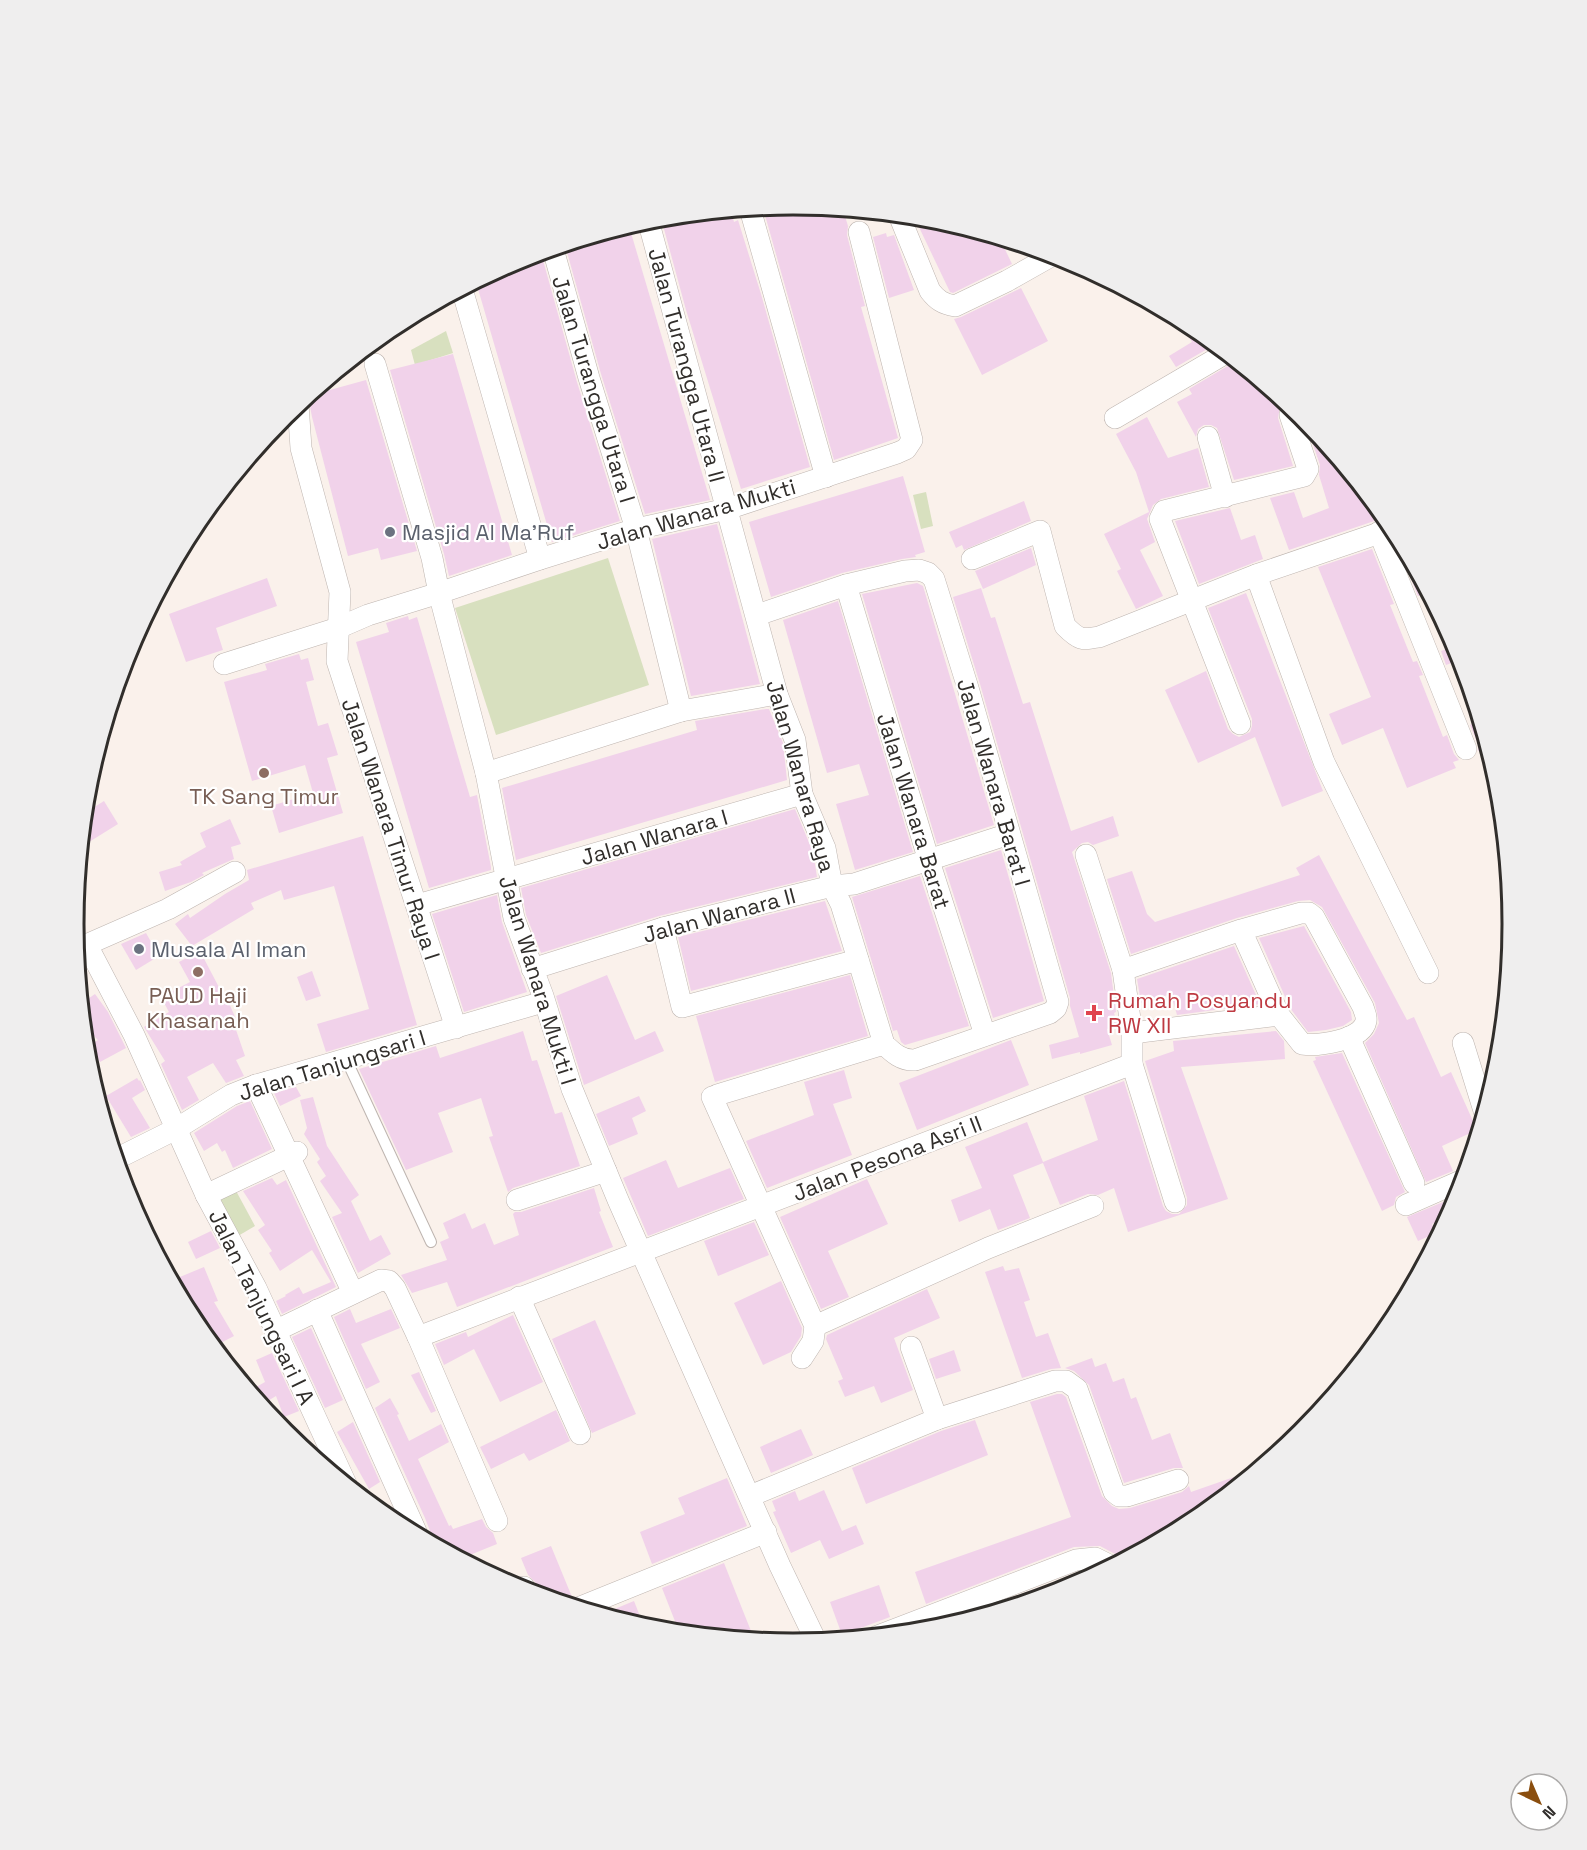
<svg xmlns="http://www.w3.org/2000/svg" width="1587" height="1850" viewBox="0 0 1587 1850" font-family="'Space Grotesk',sans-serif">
<rect width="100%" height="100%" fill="#faf1eb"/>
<g fill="#d8e0bf">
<polygon points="446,331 453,353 415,365 411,350"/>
<polygon points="926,492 933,526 921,529 913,495"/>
<polygon points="608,558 649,685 496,735 455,608"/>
<polygon points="235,1189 255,1226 238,1236 217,1199"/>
</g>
<g fill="#f1d2ea">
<polygon points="794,205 834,209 835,215 844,213 848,226 847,235 865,306 861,307 898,438 837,459 834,460 763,208"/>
<polygon points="731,211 734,222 738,220 761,294 810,467 741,489 686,310 661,218"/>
<polygon points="926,218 1000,239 1012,264 953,293 950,292 917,223"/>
<polygon points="629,226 710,500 645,514 601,374 565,245"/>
<polygon points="886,233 887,237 894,235 914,290 889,298 873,237"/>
<polygon points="541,253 577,382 620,521 552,542 476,282 518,260"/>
<polygon points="1021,288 1048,341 982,375 954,319 961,317"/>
<polygon points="1177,318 1194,327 1216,344 1176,367 1169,356 1192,342"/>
<polygon points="453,354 512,555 449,576 444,554 390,370"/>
<polygon points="1236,361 1287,403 1280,407 1278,418 1293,466 1234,480 1217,428 1211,425 1204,425 1198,429 1196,437 1177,402 1192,394 1189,389"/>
<polygon points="366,380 417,551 381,560 378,548 348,556 312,417 308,396"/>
<polygon points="1147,417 1168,458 1198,448 1209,487 1161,499 1153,505 1147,519 1155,542 1140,550 1163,596 1136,609 1117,571 1121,569 1104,534 1149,512 1136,472 1116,434"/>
<polygon points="1304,418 1386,517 1289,550 1270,498 1294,492 1303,518 1329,508 1319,475 1320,465"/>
<polygon points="903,476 925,552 915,555 916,557 902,559 842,573 771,597 749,522"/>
<polygon points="1024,501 1031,521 964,550 962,545 956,548 949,532"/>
<polygon points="1230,508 1241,540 1255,535 1263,559 1199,584 1175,521"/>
<polygon points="717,524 760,684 691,696 652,539"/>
<polygon points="1400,539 1417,572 1428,593 1418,596 1396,541"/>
<polygon points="1031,548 1036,565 983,589 975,571"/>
<polygon points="1372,549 1394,604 1390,605 1413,662 1417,661 1423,675 1419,676 1443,737 1447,735 1454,754 1459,760 1453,762 1456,768 1407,788 1383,728 1342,745 1329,714 1371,697 1318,567"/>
<polygon points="267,578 277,606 216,628 223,650 186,662 169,614"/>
<polygon points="917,583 923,586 994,825 937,844 862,594"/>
<polygon points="981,588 991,618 995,617 1023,704 1030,702 1071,831 1113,816 1119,836 1093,845 1088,842 1082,843 1072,852 1111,973 1116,1012 1114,1013 1118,1026 1107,1029 1112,1045 1080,1054 1080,1052 1052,1059 1049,1045 1079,1037 1070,1006 1070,998 980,684 953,597"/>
<polygon points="1246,593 1323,791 1282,807 1255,737 1198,763 1165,690 1206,671 1228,729 1233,734 1239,737 1250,732 1252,726 1252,719 1208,608"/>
<polygon points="838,601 913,852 855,870 836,804 869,795 859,764 827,773 783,620"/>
<polygon points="408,616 409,620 417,617 470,797 477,795 491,867 491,870 429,888 356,642 389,632 386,623"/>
<polygon points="1456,645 1462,659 1446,665 1441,651"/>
<polygon points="299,654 301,660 308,658 314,680 306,682 318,726 328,723 338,755 327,758 343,813 279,833 271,806 313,793 305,765 252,781 224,682 267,670 265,664"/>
<polygon points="766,709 769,709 783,743 787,780 516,860 502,788 697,730 695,721"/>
<polygon points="1480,720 1488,747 1478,751 1478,744 1470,725"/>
<polygon points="104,801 118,824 81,847 85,813"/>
<polygon points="795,809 813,852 817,877 659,916 541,953 526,915 521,888"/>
<polygon points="230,819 241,844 231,847 234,859 202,873 204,875 191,882 165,891 159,872 182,865 180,862 206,847 200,833"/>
<polygon points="363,836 417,1025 326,1052 317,1024 369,1009 334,886 284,900 281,890 251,903 254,909 192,946 175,924 188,914 190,918 225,894 249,880 247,870"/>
<polygon points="1001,850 1044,1001 993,1018 945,868"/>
<polygon points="1319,855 1407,1020 1414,1017 1441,1077 1451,1072 1477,1130 1442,1146 1453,1171 1426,1182 1365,1043 1374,1034 1379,1023 1375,1003 1322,907 1310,900 1298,901 1237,918 1131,954 1107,879 1132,871 1147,914 1155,922 1300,875 1296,868"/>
<polygon points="920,876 969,1026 905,1045 901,1042 897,1030 893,1031 852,897"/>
<polygon points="497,895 502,922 527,992 464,1012 432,914"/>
<polygon points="825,901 842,951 691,991 678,937"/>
<polygon points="1304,926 1351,1012 1352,1020 1343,1026 1326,1030 1308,1032 1290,1008 1259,938"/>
<polygon points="146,933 159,956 136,970 121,944"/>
<polygon points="1234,946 1260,1004 1177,1015 1171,994 1141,1003 1137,979"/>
<polygon points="200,951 223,995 225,994 239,1026 235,1027 245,1056 236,1060 244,1076 226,1083 213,1063 187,1077 199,1100 182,1110 161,1064 165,1061 144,1027 169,1012 161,997 190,982 179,962"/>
<polygon points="312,971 321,996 306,1001 297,977"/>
<polygon points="607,975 635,1040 655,1031 664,1051 584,1085 556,996"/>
<polygon points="850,975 868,1036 715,1082 696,1016"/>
<polygon points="95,994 108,1012 126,1048 100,1062 90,1045 98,1040 83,1025 82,1006 82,1003"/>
<polygon points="523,1031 532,1061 537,1060 555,1114 562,1112 580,1166 513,1188 508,1192 489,1137 493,1136 481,1098 438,1113 453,1152 406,1170 359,1069 436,1046 440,1058"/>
<polygon points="1276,1031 1284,1041 1285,1059 1181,1067 1228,1199 1128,1232 1114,1188 1098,1195 1088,1194 1060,1205 1043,1163 1013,1175 1030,1218 998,1230 990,1209 959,1222 951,1200 982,1188 965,1147 1027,1122 1043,1162 1098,1140 1084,1096 1124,1081 1163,1206 1166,1211 1172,1214 1179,1214 1187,1205 1187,1198 1145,1061 1174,1051 1173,1041"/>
<polygon points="1011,1040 1029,1085 917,1130 899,1083"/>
<polygon points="1342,1053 1405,1192 1396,1197 1394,1205 1382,1211 1313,1061 1316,1060 1315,1057"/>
<polygon points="844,1070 852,1098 833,1104 852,1155 767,1188 746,1141 814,1115 804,1082"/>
<polygon points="137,1078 139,1081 140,1080 145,1090 132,1098 150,1128 131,1137 106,1096"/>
<polygon points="296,1087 301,1096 280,1106 274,1093"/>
<polygon points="639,1096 646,1111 632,1118 638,1134 609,1146 596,1114"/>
<polygon points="313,1097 327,1146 359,1195 351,1201 370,1241 381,1235 391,1254 358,1273 332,1217 342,1213 320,1181 326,1176 317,1162 320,1159 304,1134 307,1128 300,1100"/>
<polygon points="250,1101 272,1149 233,1168 225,1150 222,1152 217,1143 204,1151 194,1133 237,1106"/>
<polygon points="666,1160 678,1188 730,1168 744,1199 648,1236 623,1178"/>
<polygon points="272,1178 277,1185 286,1180 336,1287 282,1314 276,1301 286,1296 285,1295 299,1287 303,1294 331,1282 312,1250 280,1271 269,1253 272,1251 258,1230 265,1225 243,1191"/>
<polygon points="867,1179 888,1224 828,1251 849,1297 821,1309 780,1217"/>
<polygon points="594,1188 601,1211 599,1212 613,1247 457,1307 447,1282 412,1293 401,1275 447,1260 440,1242 449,1238 443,1223 465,1213 472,1229 485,1223 494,1245 519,1235 513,1214 515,1212 521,1212"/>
<polygon points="1460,1195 1450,1216 1432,1224 1436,1233 1418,1241 1407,1217"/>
<polygon points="754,1222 769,1255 718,1276 704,1241"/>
<polygon points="211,1231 220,1248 196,1259 188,1242"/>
<polygon points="1003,1266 1005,1271 1019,1268 1030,1300 1024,1302 1036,1337 1048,1333 1061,1368 1051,1369 1022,1378 985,1272"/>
<polygon points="204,1267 218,1301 214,1302 234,1336 213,1347 195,1325 175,1279"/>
<polygon points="781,1281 802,1328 801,1336 791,1352 763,1365 734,1303"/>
<polygon points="927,1289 940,1318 894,1338 913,1390 881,1403 874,1386 845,1397 838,1381 843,1379 826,1339 827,1335"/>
<polygon points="350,1309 356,1323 391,1309 400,1328 361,1344 380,1382 366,1389 334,1317"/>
<polygon points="513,1315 543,1382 500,1402 474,1349 444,1365 435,1344 466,1332 468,1337"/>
<polygon points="595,1320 636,1414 592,1433 552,1339"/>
<polygon points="311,1328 343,1400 325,1408 292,1337"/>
<polygon points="954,1350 961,1371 936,1379 929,1359"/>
<polygon points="272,1353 299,1411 284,1417 276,1396 261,1405 249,1391 265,1382 256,1360"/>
<polygon points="1092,1358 1095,1367 1106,1363 1113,1382 1124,1378 1131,1399 1136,1397 1152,1440 1170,1433 1183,1468 1174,1468 1124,1483 1089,1385 1074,1371 1065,1368"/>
<polygon points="419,1372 436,1411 431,1413 411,1375"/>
<polygon points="1057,1394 1062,1394 1066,1397 1102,1496 1112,1506 1119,1509 1130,1508 1182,1492 1189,1486 1191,1492 1257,1469 1258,1471 1193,1524 1126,1560 1123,1553 1117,1555 1100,1546 1074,1547 926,1604 915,1572 1071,1517 1030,1402"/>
<polygon points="390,1398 399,1414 397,1415 409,1441 441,1424 449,1442 418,1459 449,1526 451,1525 453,1529 482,1519 486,1527 493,1533 497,1544 460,1559 436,1546 425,1518 375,1408"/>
<polygon points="556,1410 570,1441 529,1461 524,1453 491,1469 480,1447"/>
<polygon points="975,1420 988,1455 866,1504 852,1468 941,1431"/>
<polygon points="353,1422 380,1482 369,1489 337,1432"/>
<polygon points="801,1429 813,1455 771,1473 760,1447"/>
<polygon points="727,1478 747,1526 652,1564 640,1532 685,1514 678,1498"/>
<polygon points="824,1490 842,1531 856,1525 864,1544 829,1559 820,1540 791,1553 773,1512 776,1511 772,1501 795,1491 799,1501"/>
<polygon points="551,1546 572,1597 566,1605 538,1596 536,1583 528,1575 521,1558"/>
<polygon points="724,1563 743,1611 755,1641 680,1634 662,1588"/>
<polygon points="1093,1571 1099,1574 1074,1588 1070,1576"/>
<polygon points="879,1585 890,1617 842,1635 830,1602"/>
<polygon points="1040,1587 1044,1598 936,1631 935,1628"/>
<polygon points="634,1601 645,1629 600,1615"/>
</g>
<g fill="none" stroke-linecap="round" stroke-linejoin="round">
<defs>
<polyline id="service" points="346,1059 431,1242"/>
<g id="minor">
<polyline points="750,209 826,477"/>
<path d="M 899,215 L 930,291 C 937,300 943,304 955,306 L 1007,281 L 1053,255"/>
<path d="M 648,220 L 777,694 L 795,740 L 802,794 L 825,848 L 832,886 L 841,904 L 884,1044 C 893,1053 902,1061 915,1060 L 1050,1013 L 1056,1008 L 1058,1002 L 968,688 L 934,579 L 928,573 L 919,570 L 905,571 L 846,585 L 757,615"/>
<polyline points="553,249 589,378 636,529 681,711"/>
<polyline points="462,289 540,559"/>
<polyline points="375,364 432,558 439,593 486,773 514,918 543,996 572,1089 618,1200 780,1566 817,1643"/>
<polyline points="298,404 301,448 340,592 337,661 456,1028"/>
<polyline points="1115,418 1226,353"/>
<polyline points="1208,437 1225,497"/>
<polyline points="1379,532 1466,749"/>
<path d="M 972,559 L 1040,531 L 1065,626 C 1079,640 1081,640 1099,637 L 1256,575 L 1394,528"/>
<polyline points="1256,575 1324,762 1428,973"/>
<polyline points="846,585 929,861 985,1035"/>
<polyline points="224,664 338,628 368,615 439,593 540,559 636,529 727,509 897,453 906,449 912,440 859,232"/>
<polyline points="1240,724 1160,519 1164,511 1304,476 1308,469 1290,415"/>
<polyline points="486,773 681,711 777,694"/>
<polyline points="417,905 802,794"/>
<polyline points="663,928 682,1007 858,960"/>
<polyline points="87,945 134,1035 206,1195 256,1288 347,1486"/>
<polyline points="79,948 168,909 235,872"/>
<polyline points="532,969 663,928 832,886 854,884 1009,834"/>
<path d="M 1123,970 L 1241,930 L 1301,913 L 1309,913 L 1314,917 L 1363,1007 C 1364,1011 1367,1016 1366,1021 C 1362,1041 1318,1046 1302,1044 L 1279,1015 L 1241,930"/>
<polyline points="1132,1033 1279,1015"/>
<polyline points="1349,1037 1414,1183"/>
<polyline points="1463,1043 1485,1114"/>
<polyline points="1132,1064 1175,1202"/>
<polyline points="256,1085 353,1293"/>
<polyline points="717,1095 884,1044"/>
<polyline points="712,1097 815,1326 813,1341 802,1358"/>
<polyline points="116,1159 176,1129 231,1095 256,1085 543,1002"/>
<polyline points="206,1195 297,1152"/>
<polyline points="517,1200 606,1171"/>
<polyline points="1406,1205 1465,1179"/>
<polyline points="519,1297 580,1434"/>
<polyline points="317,1310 418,1536"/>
<polyline points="815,1326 988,1248 1093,1206"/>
<polyline points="275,1331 381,1280 389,1281 395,1288 418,1337 497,1521"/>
<polyline points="418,1337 1132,1064 1132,1033 1123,970 1086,855"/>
<polyline points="911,1347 937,1419"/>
<polyline points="750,1496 937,1419 1055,1381 1066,1381 1077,1389 1114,1492 1119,1496 1127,1496 1178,1480"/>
<polyline points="524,1587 526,1593"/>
<polyline points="578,1608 766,1532"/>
<polyline points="875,1637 1076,1560 1095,1558 1113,1567"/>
</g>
</defs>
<use href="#service" stroke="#beb5b0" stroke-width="12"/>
<use href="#minor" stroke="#beb5b0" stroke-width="22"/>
<use href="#service" stroke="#fff" stroke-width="10"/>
<use href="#minor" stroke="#fff" stroke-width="21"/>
</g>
<g fill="#6b7280" stroke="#fff" stroke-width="2">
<circle cx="390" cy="532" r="6"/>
<circle cx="139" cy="949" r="6"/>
</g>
<g fill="#8d6e63" stroke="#fff" stroke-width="2">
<circle cx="264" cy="773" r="6"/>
<circle cx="198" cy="972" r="6"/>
</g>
<path fill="#e0444e" stroke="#fff" stroke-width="2" d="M1091 1004h6v6h6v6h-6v6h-6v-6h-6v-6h6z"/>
<g text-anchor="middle" stroke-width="4.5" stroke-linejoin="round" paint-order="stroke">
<g font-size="22" fill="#312e2b" stroke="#fff">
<text transform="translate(687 365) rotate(75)" y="8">Jalan Turangga Utara II</text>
<text transform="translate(594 389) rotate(73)" y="8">Jalan Turangga Utara I</text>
<text transform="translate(696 514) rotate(-16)" y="8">Jalan Wanara Mukti</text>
<text transform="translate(801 776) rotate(74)" y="8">Jalan Wanara Raya</text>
<text transform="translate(994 782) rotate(74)" y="8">Jalan Wanara Barat I</text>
<text transform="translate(914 811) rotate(73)" y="8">Jalan Wanara Barat</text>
<text transform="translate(391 829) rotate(72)" y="8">Jalan Wanara Timur Raya I</text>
<text transform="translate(654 837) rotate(-16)" y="8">Jalan Wanara I</text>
<text transform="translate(719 915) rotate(-15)" y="8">Jalan Wanara II</text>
<text transform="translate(538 980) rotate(73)" y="8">Jalan Wanara Mukti I</text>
<text transform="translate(332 1065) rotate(-17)" y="8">Jalan Tanjungsari I</text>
<text transform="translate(887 1158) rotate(-21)" y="8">Jalan Pesona Asri II</text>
<text transform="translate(262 1307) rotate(64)" y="8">Jalan Tanjungsari I A</text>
</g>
<g font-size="22" fill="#5b616d" stroke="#fff" text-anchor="start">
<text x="402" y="540">Masjid Al Ma'Ruf</text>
<text x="151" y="957">Musala Al Iman</text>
</g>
<g font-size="22" fill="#785e54" stroke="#fff">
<text x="264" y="804">TK Sang Timur</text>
<text x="198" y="1003">PAUD Haji<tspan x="198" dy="25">Khasanah</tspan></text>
</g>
<g font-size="22" fill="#be3a42" stroke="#fff" text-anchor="start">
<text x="1108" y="1008">Rumah Posyandu<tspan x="1108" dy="25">RW XII</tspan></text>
</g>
</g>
<path d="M0 0H1587V1850H0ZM84 924a709 709 0 1 1 1418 0a709 709 0 1 1-1418 0Z" fill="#efeeee" fill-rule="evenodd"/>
<path fill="none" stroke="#312e2b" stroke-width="3" d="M84 924a709 709 0 1 1 1418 0a709 709 0 1 1-1418 0Z"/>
<g transform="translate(1539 1802) rotate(136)"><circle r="28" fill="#ffffff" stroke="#adabaa" stroke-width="1.5"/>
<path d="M0-4.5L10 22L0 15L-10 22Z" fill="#8a4e0e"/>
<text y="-9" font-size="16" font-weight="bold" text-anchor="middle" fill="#312e2b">N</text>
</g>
</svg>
